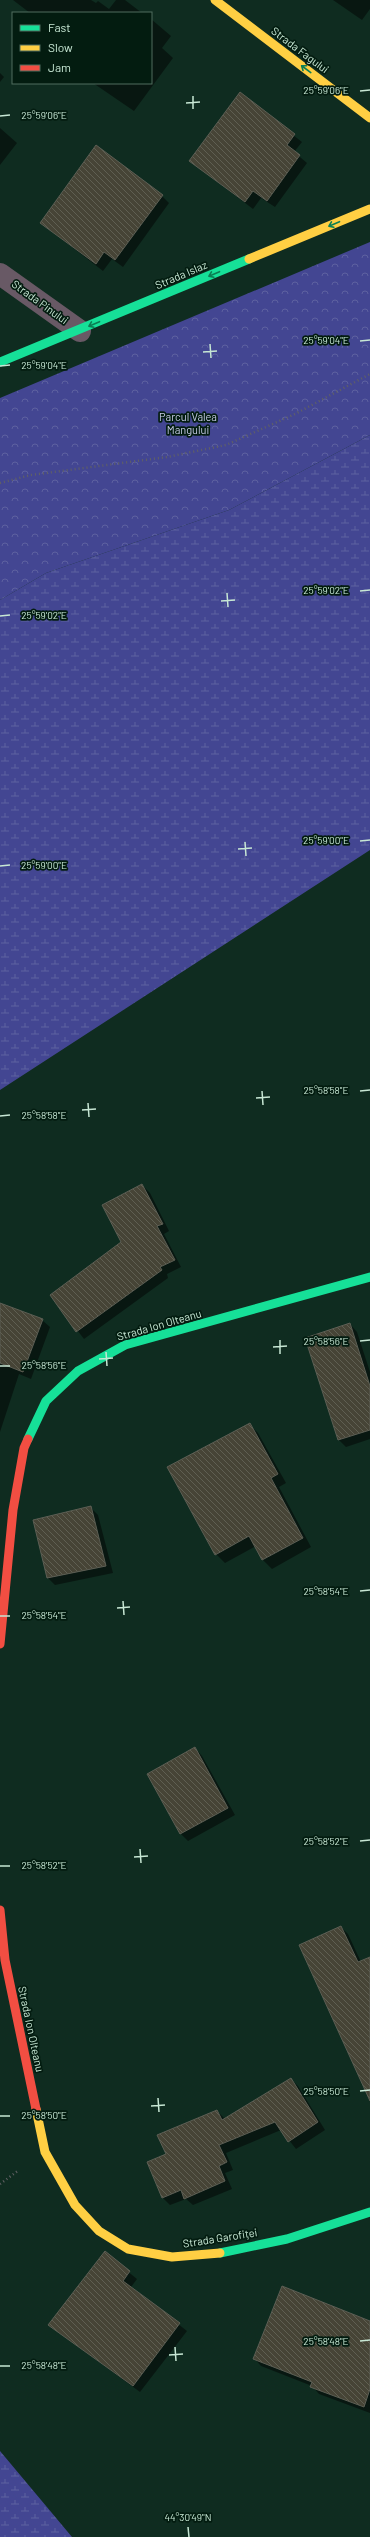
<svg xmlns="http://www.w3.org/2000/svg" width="370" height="2537" font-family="Barlow,sans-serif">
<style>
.wetland{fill:url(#wetland-marsh)}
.park{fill:url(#park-crowns)}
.shadow{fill:#0007}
.building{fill:url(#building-back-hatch);stroke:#5c5e54}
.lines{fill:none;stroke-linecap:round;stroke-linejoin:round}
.path{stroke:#616164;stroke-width:2.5;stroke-dasharray:1 3;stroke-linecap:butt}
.street{stroke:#685965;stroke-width:22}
.fast{stroke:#16e098;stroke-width:9}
.slow{stroke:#ffcf43;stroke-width:9}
.jam{stroke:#f24e42;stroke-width:9}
.oneway{stroke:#0c7e54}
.ticks{fill:none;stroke:#c7e7d4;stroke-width:1.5}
.labels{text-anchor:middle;stroke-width:3.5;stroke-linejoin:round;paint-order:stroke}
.street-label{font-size:11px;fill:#c7e7d4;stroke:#031c10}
.park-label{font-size:11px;fill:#c8cce7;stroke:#031c10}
.ticks-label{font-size:10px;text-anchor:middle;fill:#c7e7d4;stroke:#031c10;stroke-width:3.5;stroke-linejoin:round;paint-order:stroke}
</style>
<defs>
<pattern id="wetland-marsh" width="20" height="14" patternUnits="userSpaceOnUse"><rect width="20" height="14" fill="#434692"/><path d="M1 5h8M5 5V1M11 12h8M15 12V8" fill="none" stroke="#5d61a0"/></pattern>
<pattern id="park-crowns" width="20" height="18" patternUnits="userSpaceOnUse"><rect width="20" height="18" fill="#434692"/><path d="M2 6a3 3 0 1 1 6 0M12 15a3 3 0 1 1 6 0" fill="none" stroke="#5d61a0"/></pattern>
<pattern id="building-back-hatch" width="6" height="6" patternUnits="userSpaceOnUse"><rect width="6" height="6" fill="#464436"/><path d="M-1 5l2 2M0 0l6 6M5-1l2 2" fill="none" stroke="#5f5f52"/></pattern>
</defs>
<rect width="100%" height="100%" fill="#0f2c20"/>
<!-- wetland -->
<path class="wetland" d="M370 435V850L0 1090V600L46 573 229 510Z
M0 2451 72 2537H0Z"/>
<!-- park -->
<path class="park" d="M370 242V435L229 510 46 573 0 600V398Z"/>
<!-- shadow -->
<path class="shadow" d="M13 0H91L96 3 98 1 109 9 116 0H125L142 13H30Z
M333 0H370V9L362 20Z
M151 19 171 36 162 48 173 58 134 111 93 83H151Z
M0 73 4 77 0 82Z
M240 94 302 142 294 152 307 163 275 207 261 198 253 209 190 161Z
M0 128 17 143 0 165Z
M162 196 169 203 123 267 112 259 103 271 41 223Z
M142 1185 150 1193 169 1231 164 1234 181 1267 167 1274 168 1278 84 1339 51 1296 122 1243Z
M0 1309 42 1320 50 1327 31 1379 19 1374 0 1432Z
M350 1324 357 1332 370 1372V1439L346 1447 339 1440 307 1338Z
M249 1424 258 1433 286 1483 279 1487 311 1547 272 1569 263 1560 256 1546 225 1563 216 1554Z
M90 1507 98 1515 113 1573 55 1585 48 1578Z
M195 1748 202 1756 235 1815 188 1841 180 1833Z
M341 1927 348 1934 361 1962 370 1961V2098Z
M291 2079 298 2086 325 2130 296 2149 281 2130 226 2153 233 2170 225 2173 232 2189 193 2205 186 2199 170 2205 163 2198 148 2163 167 2155 217 2111 225 2119Z
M105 2253 137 2279 131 2287 187 2331 140 2392 49 2325Z
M370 2322V2413L319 2394 312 2386 261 2366 254 2358Z"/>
<!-- building -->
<path class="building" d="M240 92 295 134 287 145 300 155 267 201 253 191 245 202 189 161Z
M96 145 163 195 115 260 104 252 96 264 40 223Z
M142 1184 163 1224 157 1226 175 1260 160 1267 162 1270 76 1332 50 1295 121 1242 102 1205Z
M0 1303 43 1319 23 1372 0 1363Z
M350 1323 370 1386V1430L338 1440 305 1338Z
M250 1423 278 1474 271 1478 303 1538 262 1560 249 1536 215 1555 167 1467Z
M91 1506 106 1566 47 1578 33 1520Z
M195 1747 228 1808 180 1834 147 1774Z
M341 1926 358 1962 370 1957V2101L299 1945Z
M291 2078 318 2122 288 2142 275 2122 219 2145 227 2162 219 2166 225 2181 184 2199 181 2190 162 2198 147 2162 166 2154 157 2135 217 2110 222 2120Z
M105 2251 130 2271 123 2281 180 2323 133 2386 48 2325Z
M282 2286 370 2321V2389L364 2407 310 2387 312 2382 253 2359Z"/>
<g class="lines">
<!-- path -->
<path class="path" d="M0 483 31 475 167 457 226 445 295 414 370 374
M0 2184 19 2170"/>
<!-- street -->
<path class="street" d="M0 274 80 331"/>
<!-- fast -->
<path class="fast" d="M0 362 249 259
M28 1439 46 1401 78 1371 125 1345 370 1277
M220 2253 287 2239 370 2212"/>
<!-- slow -->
<path class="slow" d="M215 0 370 118
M249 259 370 209
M36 2109 45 2152 75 2205 99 2231 128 2249 172 2257 220 2253"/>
<!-- jam -->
<path class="jam" d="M0 1644 13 1510 24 1448 28 1439
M0 1910 5 1960 36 2109"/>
</g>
<!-- one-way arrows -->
<defs><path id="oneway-shaft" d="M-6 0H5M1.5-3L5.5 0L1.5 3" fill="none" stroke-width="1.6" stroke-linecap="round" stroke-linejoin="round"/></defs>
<g class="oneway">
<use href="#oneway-shaft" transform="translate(306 69) rotate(-143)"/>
<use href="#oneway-shaft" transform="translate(334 224) rotate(157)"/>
<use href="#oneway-shaft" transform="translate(214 274) rotate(157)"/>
<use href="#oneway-shaft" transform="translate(94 324) rotate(157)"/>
</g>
<!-- ticks -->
<path class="ticks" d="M360 91 370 90M193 96V109M186 103 200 102M0 116 10 115M360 341 370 340M210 344 211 358M203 352 217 351M0 366 10 365M360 591 370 590M227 593 228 607M221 601 235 600M0 616 10 615M360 841 370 840M245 842 246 856M238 849 252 848M0 866 10 865M262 1091 263 1105M360 1091 370 1090M256 1098 270 1097M88 1103 89 1117M82 1110 96 1109M0 1116 10 1115M280 1340V1354M360 1341 370 1340M273 1347 287 1346M106 1352 107 1366M99 1359 113 1358M0 1366H10M360 1591 370 1590M123 1601 124 1615M117 1608 130 1607M0 1616H10M360 1841 370 1840M140 1849 141 1863M134 1857 148 1856M0 1866H10M360 2091 370 2090M158 2098 159 2112M151 2106 165 2105M0 2116H10M360 2341 370 2340M175 2347 176 2361M169 2355 183 2354M0 2366H10M188 2527 189 2537"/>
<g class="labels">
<!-- street labels -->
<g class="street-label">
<text transform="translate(300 50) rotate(37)" y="4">Strada Fagului</text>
<text transform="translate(181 275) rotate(-23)" y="4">Strada Islaz</text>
<text transform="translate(40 302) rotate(36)" y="4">Strada Pinului</text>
<text transform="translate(159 1325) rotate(-16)" y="4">Strada Ion Olteanu</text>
<text transform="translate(31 2029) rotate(78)" y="4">Strada Ion Olteanu</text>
<text transform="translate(220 2238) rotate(-9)" y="4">Strada Garofiței</text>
</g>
<!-- park labels -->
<g class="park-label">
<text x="188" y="421">Parcul Valea<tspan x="188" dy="13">Mangului</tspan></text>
</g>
</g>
<g class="ticks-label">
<text x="326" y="94">25°59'06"E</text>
<text x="44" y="119">25°59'06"E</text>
<text x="326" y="344">25°59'04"E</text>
<text x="44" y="369">25°59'04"E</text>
<text x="326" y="594">25°59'02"E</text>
<text x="44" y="619">25°59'02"E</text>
<text x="326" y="844">25°59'00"E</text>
<text x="44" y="869">25°59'00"E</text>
<text x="326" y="1094">25°58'58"E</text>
<text x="44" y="1119">25°58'58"E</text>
<text x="326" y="1345">25°58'56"E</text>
<text x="44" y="1369">25°58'56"E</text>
<text x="326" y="1595">25°58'54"E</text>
<text x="44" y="1619">25°58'54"E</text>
<text x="326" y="1845">25°58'52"E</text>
<text x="44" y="1869">25°58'52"E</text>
<text x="326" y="2095">25°58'50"E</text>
<text x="44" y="2119">25°58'50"E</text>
<text x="326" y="2345">25°58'48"E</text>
<text x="44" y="2369">25°58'48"E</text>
<text x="188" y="2521">44°30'49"N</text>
</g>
<!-- legend -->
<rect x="12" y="12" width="140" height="72" fill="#031c10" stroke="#516d5e"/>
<rect x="20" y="25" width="20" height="6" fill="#16e098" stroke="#516d5e"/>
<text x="48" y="32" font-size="12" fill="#c7e7d4">Fast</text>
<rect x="20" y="45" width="20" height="6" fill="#ffcf43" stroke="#516d5e"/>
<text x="48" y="52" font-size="12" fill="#c7e7d4">Slow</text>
<rect x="20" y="65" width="20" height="6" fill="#f24e42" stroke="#516d5e"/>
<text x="48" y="72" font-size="12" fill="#c7e7d4">Jam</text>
</svg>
